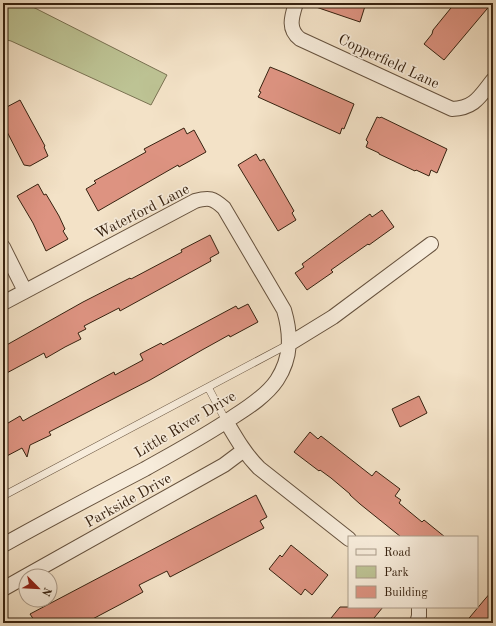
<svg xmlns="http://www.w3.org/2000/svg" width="496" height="626" font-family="'Old Standard TT',serif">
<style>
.green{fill:#bdc394;stroke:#7a7252}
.building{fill:#dd9381;stroke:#372210}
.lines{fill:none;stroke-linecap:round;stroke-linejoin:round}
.service-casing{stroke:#66523e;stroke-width:8}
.minor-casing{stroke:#66523e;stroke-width:16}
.service{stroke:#f7ecdb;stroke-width:7}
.minor{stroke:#f7ecdb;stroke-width:14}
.labels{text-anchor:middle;stroke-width:3.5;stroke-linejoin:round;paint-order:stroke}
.street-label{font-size:15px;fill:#372210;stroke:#f7ecdb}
</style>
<rect width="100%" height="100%" fill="#f3e2c7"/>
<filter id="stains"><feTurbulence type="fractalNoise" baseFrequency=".005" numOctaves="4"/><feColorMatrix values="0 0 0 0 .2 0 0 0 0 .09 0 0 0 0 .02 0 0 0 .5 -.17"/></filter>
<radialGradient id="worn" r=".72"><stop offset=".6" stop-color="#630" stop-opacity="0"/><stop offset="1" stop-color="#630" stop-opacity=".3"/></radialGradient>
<!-- green -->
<path class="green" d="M3 3H25L167 75 151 105 11 41 3 39Z"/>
<!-- building -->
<path class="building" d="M311 3H366L360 22 310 5Z
M455 3H492L444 60 424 44 432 34 433 30Z
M270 67 285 73 354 104 344 129 342 128 340 134 258 97 261 92 259 91Z
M20 100 45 146 44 147 48 156 30 166 24 165 3 124V109Z
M377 117 380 118 381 117 447 149 437 173 431 170 429 176 416 170 415 171 379 154V153L366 147 368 142 366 140Z
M184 128 187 134 194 130 206 152 179 167 178 165 98 211 86 189 96 183 94 181 146 152 144 149Z
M256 154 260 161 264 159 294 211 292 213 296 220 278 231 238 165Z
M38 184 44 195 46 194 59 216 65 229 63 231 68 239 46 251 33 223 17 196Z
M382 210 394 227 369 245 368 244 331 270 333 272 307 290 295 273 304 267 302 264 370 214 372 217Z
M210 235 219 253 210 258 211 261 120 311 119 308 84 326 86 329 78 333 81 339 65 347 46 358 44 353 3 375V347L83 302 130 278 131 279 182 252 181 250Z
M248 304 258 322 230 337 229 335 202 350 150 380 49 432 51 435 30 445 27 457 22 448 3 458V426L20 416 23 421 30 417 114 372 115 375 143 360 140 354 161 343 163 345 236 306 238 309Z
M419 396 427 413 400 427 392 409Z
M310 432 318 439 321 436 372 476 376 471 400 489 395 496 401 500 399 503 422 522 424 520 445 537H401L360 504 350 495V494L331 478 320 470 319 471 294 452Z
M256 495 267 517 260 521 264 528 170 577 167 571 139 585 143 592 121 604 85 623H36L30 614Z
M291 545 328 575 312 595 305 589 301 595 269 569 280 555 282 557Z
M493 590V623H465L485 599Z
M340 607H383L370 623H327Z"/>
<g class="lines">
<defs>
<path id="service" d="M208 387 226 421
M3 496 289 344"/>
<path id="minor" d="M296 3C292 16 287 29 300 39L452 109C475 108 480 96 493 80
M3 247 25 291
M3 303 195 201C209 197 213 198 224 208L284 310C291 334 292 357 277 380 267 395 249 407 233 417 205 436 175 452 145 469 97 494 50 519 3 545
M289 344 333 317 431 244
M226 421C236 438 245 454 259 468L349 539
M26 576 224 465 244 450
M3 589 26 576
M417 623 419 616V607"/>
</defs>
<!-- service casing -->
<use href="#service" class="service-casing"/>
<!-- minor casing -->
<use href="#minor" class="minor-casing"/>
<!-- service -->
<use href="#service" class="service"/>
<!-- minor -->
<use href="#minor" class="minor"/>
</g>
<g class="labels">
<!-- street labels -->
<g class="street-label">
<text transform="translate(389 61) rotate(25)" y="5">Copperfield Lane</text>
<text transform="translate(142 211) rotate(-27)" y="5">Waterford Lane</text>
<text transform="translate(185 424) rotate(-31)" y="5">Little River Drive</text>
<text transform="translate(128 500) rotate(-29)" y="5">Parkside Drive</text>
</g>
</g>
<!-- margin -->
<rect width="496" height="626" fill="none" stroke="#f3e2c7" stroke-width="16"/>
<rect x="4" y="4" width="488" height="618" fill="none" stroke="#372210" stroke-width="2"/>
<rect x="8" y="8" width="480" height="610" fill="none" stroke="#372210"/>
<!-- legend -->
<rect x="348" y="536" width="130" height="72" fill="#f7ecdb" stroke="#aa9b8a"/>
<rect x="356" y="549" width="20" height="6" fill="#f7ecdb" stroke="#aa9b8a"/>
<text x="384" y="556" font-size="12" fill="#372210">Road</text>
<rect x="356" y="566" width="20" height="12" fill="#bdc394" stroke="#aa9b8a"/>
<text x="384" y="576" font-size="12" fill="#372210">Park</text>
<rect x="356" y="586" width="20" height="12" fill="#dd9381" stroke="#aa9b8a"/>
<text x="384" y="596" font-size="12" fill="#372210">Building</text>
<!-- north arrow -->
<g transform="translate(38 588) rotate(114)"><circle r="19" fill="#f7ecdb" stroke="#aa9b8a"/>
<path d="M0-3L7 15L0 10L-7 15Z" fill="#8f2418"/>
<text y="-6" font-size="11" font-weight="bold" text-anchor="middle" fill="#372210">N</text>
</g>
<rect width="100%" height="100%" filter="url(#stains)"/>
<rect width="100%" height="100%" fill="url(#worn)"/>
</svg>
